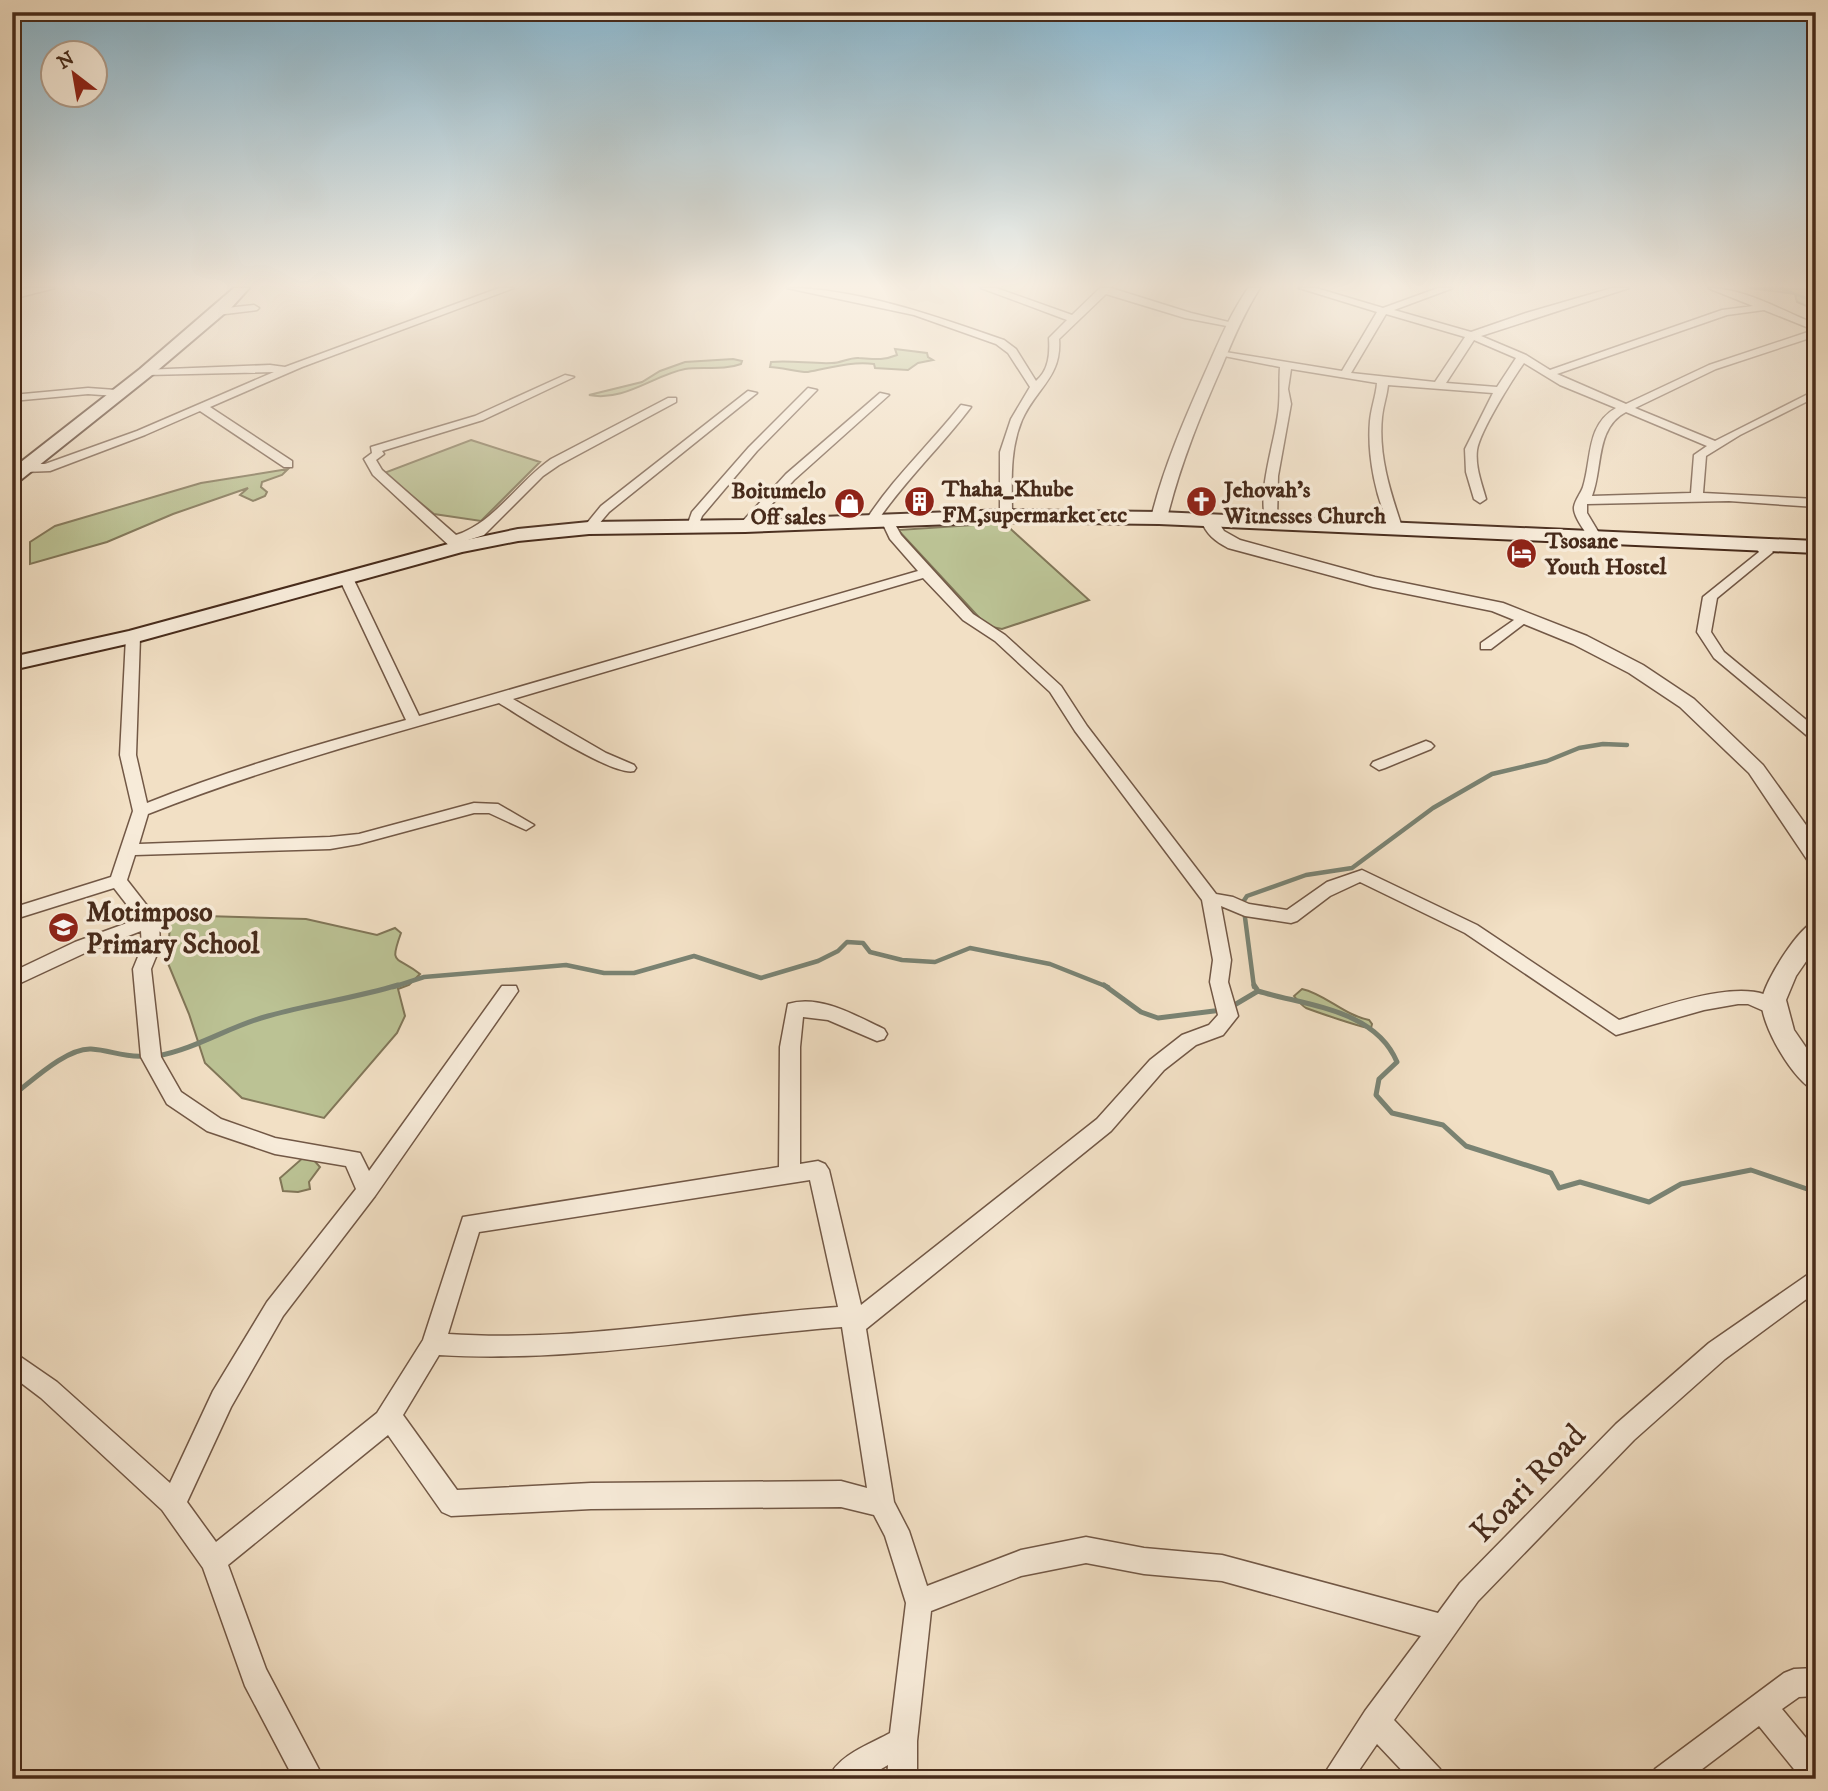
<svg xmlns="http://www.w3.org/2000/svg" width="1828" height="1791" font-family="'IM FELL DW Pica',serif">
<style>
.green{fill:#bbc294;stroke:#817658;stroke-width:2}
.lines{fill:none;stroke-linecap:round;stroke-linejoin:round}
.stream-far2{stroke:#7a8373;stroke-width:2.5}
.stream-far1{stroke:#7a8373;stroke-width:4.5}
.stream{stroke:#7a8373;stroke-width:5}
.minor-casing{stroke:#725846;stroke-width:3}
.tertiary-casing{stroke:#725846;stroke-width:3}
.secondary-casing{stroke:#472b1b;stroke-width:4}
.minor{fill:#f7ebd9;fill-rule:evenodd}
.tertiary{fill:#f7ebd9;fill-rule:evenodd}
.secondary{fill:#f7ebd9;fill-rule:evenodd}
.labels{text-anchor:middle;stroke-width:7;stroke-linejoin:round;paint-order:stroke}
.far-poi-label{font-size:23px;font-weight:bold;fill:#472b1b;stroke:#f7ebd9;text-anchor:start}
.poi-label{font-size:28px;font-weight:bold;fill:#472b1b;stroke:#f7ebd9;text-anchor:start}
.near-street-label{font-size:33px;fill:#472b1b;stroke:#f7ebd9}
</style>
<rect width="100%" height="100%" fill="#f2e0c5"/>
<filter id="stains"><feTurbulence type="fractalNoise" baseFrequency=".00286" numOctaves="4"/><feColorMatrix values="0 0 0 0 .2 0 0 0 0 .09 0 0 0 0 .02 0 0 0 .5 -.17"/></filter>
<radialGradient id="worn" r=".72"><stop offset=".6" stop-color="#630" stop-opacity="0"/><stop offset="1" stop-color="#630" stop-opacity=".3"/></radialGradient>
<!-- green -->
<path class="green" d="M1749 288 1808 289 1816 295V310L1797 302 1795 294Z
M895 349 927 353 928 357 933 360 918 363 908 370 875 368 874 364C851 361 830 368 808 372 802 373 780 367 770 367L771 362C791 360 812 364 832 363 841 363 850 357 859 358 874 359 882 361 897 355Z
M733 359 742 361 741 364C722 371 704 366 685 369 654 375 624 402 589 395L642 382 660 371 685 362Z
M471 440 540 462 481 521 434 514 384 473Z
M288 469 282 475 262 482 261 487 267 492 265 496 253 501 240 495 248 488 173 514 107 542 30 564V542L55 526 201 483Z
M1004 523 1089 600 1002 629 987 626 898 530Z
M171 915 306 919 377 935 395 928 401 933C389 966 396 955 420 974L409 985 398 989 405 1016 397 1033 324 1118 242 1098 205 1063 189 1014 167 961Z
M1302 989C1325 994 1344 1015 1369 1020L1372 1024 1371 1028C1365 1029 1314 1011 1306 1008 1301 1005 1298 1001 1294 996Z
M305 1156 312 1158 320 1167 309 1182 310 1189 298 1192 283 1191 280 1178Z"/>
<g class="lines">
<!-- stream-far2 -->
<path class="stream-far2" d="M1780 288 1816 302"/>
<!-- stream-far1 -->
<path class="stream-far1" d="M393 987 424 977 566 965 604 973H634L694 956 761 978 818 961 838 951 847 942 863 943 870 952 902 960 935 962 970 948 1050 964 1108 987
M1254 987 1243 902 1247 896 1306 875 1352 868 1433 808 1492 774 1547 761 1579 748 1603 744 1627 745"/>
<!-- stream -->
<path class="stream" d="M1104 985 1141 1012 1158 1018 1222 1010
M1254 985 1258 991
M1231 1007 1258 991C1307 1006 1375 1009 1397 1062L1379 1079 1376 1095 1392 1113 1443 1125 1466 1146 1551 1173 1559 1188 1580 1182 1649 1202 1681 1184 1751 1170 1816 1192
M157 1056C196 1049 230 1026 268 1016 311 1004 355 998 398 985
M12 1096C32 1081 66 1048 91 1049 111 1050 123 1058 145 1056"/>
<defs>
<path id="minor" d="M499 288H514L302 367 210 407 292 461V467H284L200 411 145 435 50 471 24 472 18 468 24 464H45L137 431 274 372 146 375 142 374V370L270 365 285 367Z
M787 288C857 288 938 317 1004 340L1016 349 1036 381C1049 370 1050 354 1049 338L1067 320 981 288H996L1072 315 1100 288H1111L1191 313 1237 324 1232 327 1185 318 1106 294 1059 339C1062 377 1036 388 1022 420 1009 451 1012 483 1012 516L1006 520 1000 516V452L1011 419 1030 387 1008 353 996 344 914 315Z
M1299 288H1316L1383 308 1438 288H1453L1394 310 1471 332 1526 313 1612 288H1629L1481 336 1526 355 1550 370 1722 310 1753 306 1708 288C1745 288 1782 311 1816 324V336L1716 369 1635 408 1715 441 1816 390V397L1740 435 1706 456 1703 493 1816 499V507L1729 501 1587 504V513L1602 538 1601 541H1591C1586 532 1573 517 1574 507 1575 500 1581 493 1583 487 1592 458 1586 425 1616 408L1560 385 1524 363C1512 380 1480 431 1477 450 1475 467 1482 484 1486 499L1480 503 1474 499 1466 472 1465 449 1493 393 1388 385C1387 396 1383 406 1382 417 1378 456 1391 494 1403 530L1397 534 1393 533C1376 501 1367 456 1370 421 1371 408 1376 396 1377 383L1291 369 1288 389 1291 404 1278 476 1277 521 1271 525 1267 524C1255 493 1277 438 1279 405 1280 392 1279 380 1280 367L1214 354 1219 351 1342 371 1377 312ZM1764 310 1814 330 1709 365 1626 404 1557 374 1727 315ZM1386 314 1465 337 1435 382 1351 373ZM1474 340 1516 358 1497 387 1446 383ZM1626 412 1707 446 1694 455 1691 493 1592 496C1603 468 1595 428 1626 412Z
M254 305 259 308 257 310 217 315 212 312 217 309Z
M565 375 574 377 483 420 382 451 384 454 376 460 382 470 456 535C494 523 518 482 551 459L668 398H676V402L559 465 543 476 484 535 462 542 465 547 464 550H454L373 475 364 459 372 453 371 447 475 416Z
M88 388 116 390 121 393 116 396 88 394 12 401V395Z
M808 388 817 390 757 451 702 516 697 529H689L687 526 692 512 749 447Z
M748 391 757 393 609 512 593 531H585L583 528 601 506Z
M880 393 889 395 794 480 749 529H741V523L786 474Z
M961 405 971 407C941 447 904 481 876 523H868L866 520C893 478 930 444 961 405Z
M887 516 891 517 901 535 973 614 1005 635 1061 686 1087 726 1216 894 1233 897 1249 904 1287 910 1327 882 1362 870 1477 925 1619 1020C1652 1010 1760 968 1782 1008L1780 1013 1773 1015 1748 1004H1738L1704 1010 1616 1035 1465 933 1360 882 1330 896 1297 921 1291 923 1245 916 1221 906 1231 960 1228 982 1238 1016 1223 1035 1196 1045 1164 1070 1111 1131 866 1329 894 1502 909 1531 927 1586 1021 1550 1086 1537 1144 1548 1222 1555 1438 1613 1460 1583 1616 1424 1709 1343 1816 1269V1292L1725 1359 1634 1440 1478 1601 1394 1720 1440 1769 1444 1779H1410L1377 1744 1353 1779H1321L1365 1711 1421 1636 1222 1581 1144 1574 1086 1563 1021 1576 931 1611 917 1741V1779H887L888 1765 864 1779H828C838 1755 868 1745 890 1733L906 1603 885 1536 874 1515 841 1507 591 1509 451 1516 442 1512 388 1435 228 1565 266 1669 324 1779H294L245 1686 203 1568 162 1510 41 1398 12 1376V1351L57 1382 170 1483 213 1391 267 1302 356 1189 346 1166 275 1154 207 1131 167 1104 141 1057 133 969 142 947 141 931 87 952 12 987V972L75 942 138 919 114 888 12 920V908L111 877 133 811 120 755 126 637 133 633 140 637 136 755 147 803C232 769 318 744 406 720L339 578 341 575H351L353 578 419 716 918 571 890 539 881 520ZM923 578 963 620 995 641 1050 692 1075 731 1202 900 1213 960 1210 982 1218 1015 1209 1025 1182 1035 1150 1060 1097 1119 861 1305 829 1170 825 1164 818 1161 800 1164V1047L803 1017 828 1020 877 1041 884 1039 887 1034 884 1029C856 1016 820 994 788 1004L780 1047 779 1167 463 1217 423 1340 377 1413 216 1542 187 1502 231 1407 283 1316 375 1196 518 991 516 986H502L369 1171 360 1153 275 1138 221 1119 181 1092 161 1057 151 969 160 947 159 921 127 880 135 855 330 849 359 844 474 813H489L526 830 534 825 498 804 474 803 359 834 330 837 139 844 148 814C265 768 379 737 499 703 522 717 613 777 634 771L636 768 634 765 606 753 513 699ZM810 1180 838 1307C709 1316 578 1343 448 1334L479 1232ZM842 1327 867 1488 841 1481 591 1483 457 1490 403 1415 439 1355C574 1363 708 1337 842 1327Z
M1758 539 1763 540 1773 552 1717 598 1711 632 1724 652 1816 728V741L1811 739 1714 658 1697 632 1703 597 1759 552 1752 543Z
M1524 613 1529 614V620L1491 649H1481V643Z
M1426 741 1431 743 1434 746 1431 749 1385 768 1379 770 1371 765 1373 762Z
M1816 1668V1696L1799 1697 1782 1709 1816 1750V1779H1802L1759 1726 1689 1779H1651L1655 1769 1784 1673 1794 1669Z"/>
<path id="tertiary" d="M27 288H55L12 299V291Z
M1248 288H1260C1244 313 1233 339 1222 366 1200 416 1180 465 1167 518L1165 521H1153L1151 518C1164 465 1186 416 1208 366 1220 339 1231 313 1248 288Z
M1209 515 1215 517 1224 531 1240 540 1375 577 1503 603 1587 636 1643 665 1694 699 1763 765 1816 839V863L1808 861 1749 773 1680 707 1629 673 1573 644 1492 611 1373 587 1228 548C1215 541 1206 534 1201 520Z
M1816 921V947L1796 976 1786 1000 1794 1030 1816 1062V1091C1795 1084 1759 1023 1762 1000 1764 982 1799 926 1816 921Z"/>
<path id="secondary" d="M234 288H249L232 307 152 375 18 482 12 483V469L140 369Z
M1006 510 1159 512 1816 541V553L1159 524 1006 522 745 532 589 534 518 541 462 552 140 641 12 670V657L129 631 452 543 518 529 589 522 745 520Z"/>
</defs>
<!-- minor casing -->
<use href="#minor" class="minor-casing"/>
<!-- tertiary casing -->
<use href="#tertiary" class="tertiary-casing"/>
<!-- secondary casing -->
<use href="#secondary" class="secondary-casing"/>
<!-- minor -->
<use href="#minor" class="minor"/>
<!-- tertiary -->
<use href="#tertiary" class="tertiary"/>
<!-- secondary -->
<use href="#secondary" class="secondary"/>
</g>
<!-- sky -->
<linearGradient id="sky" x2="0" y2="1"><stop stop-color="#89b8d1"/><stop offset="0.53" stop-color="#f9f1e5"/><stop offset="1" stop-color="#f9f1e5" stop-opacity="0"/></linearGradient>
<rect width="1828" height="539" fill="url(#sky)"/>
<!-- icons -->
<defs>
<symbol id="building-disc" viewBox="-11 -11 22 22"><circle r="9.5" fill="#8f2418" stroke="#f7ebd9"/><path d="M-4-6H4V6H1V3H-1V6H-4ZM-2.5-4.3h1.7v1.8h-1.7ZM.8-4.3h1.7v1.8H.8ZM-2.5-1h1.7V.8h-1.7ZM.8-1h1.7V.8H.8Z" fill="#fff"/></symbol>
<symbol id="church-disc" viewBox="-11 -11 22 22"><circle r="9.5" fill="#8f2418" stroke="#f7ebd9"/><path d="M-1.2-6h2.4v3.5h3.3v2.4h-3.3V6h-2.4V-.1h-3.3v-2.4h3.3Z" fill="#fff"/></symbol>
<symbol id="shop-disc" viewBox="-11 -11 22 22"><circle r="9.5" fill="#8f2418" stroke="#f7ebd9"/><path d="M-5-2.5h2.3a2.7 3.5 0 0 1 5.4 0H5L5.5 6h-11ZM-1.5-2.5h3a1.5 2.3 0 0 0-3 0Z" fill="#fff"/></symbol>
<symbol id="hotel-disc" viewBox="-11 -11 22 22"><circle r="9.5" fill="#8f2418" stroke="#f7ebd9"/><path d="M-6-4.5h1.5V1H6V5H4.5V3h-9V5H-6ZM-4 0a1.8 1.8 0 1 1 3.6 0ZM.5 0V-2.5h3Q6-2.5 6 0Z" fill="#fff"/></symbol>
<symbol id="school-disc" viewBox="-11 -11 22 22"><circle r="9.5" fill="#8f2418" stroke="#f7ebd9"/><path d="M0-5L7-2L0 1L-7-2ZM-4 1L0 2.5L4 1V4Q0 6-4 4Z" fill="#fff"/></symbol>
</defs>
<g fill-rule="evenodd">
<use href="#building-disc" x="902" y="484" width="35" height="35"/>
<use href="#church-disc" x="1184" y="484" width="35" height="35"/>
<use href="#shop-disc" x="832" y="486" width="35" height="35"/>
<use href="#hotel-disc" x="1504" y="536" width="35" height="35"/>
<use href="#school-disc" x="46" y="910" width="35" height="35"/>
</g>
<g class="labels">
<!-- far-poi labels -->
<g class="far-poi-label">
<text x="942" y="496">Thaha_Khube<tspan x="942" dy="26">FM,supermarket etc</tspan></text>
<text x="1224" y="497">Jehovah's<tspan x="1224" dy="26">Witnesses Church</tspan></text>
<text x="826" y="498" text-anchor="end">Boitumelo<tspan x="826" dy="26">Off sales</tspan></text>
<text x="1545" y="548">Tsosane<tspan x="1545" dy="26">Youth Hostel</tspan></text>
</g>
<!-- poi labels -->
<g class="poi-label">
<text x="86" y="921">Motimposo<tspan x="86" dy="32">Primary School</tspan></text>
</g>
<!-- near-street labels -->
<g class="near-street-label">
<text transform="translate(1527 1482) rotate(-46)" y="12">Koari Road</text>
</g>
</g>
<!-- margin -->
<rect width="1828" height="1791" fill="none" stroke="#f2e0c5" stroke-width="42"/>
<rect x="14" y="14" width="1800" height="1763" fill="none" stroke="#472b1b" stroke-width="3.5"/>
<rect x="21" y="21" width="1786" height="1749" fill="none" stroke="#472b1b" stroke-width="2"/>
<!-- north arrow -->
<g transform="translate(74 74) rotate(329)"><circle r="33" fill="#f7ebd9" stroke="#b19e8d" stroke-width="2"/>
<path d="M0-5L12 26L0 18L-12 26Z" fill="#8f2418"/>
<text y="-10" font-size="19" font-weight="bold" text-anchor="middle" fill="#472b1b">N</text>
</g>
<rect width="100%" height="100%" filter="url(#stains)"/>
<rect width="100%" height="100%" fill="url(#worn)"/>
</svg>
